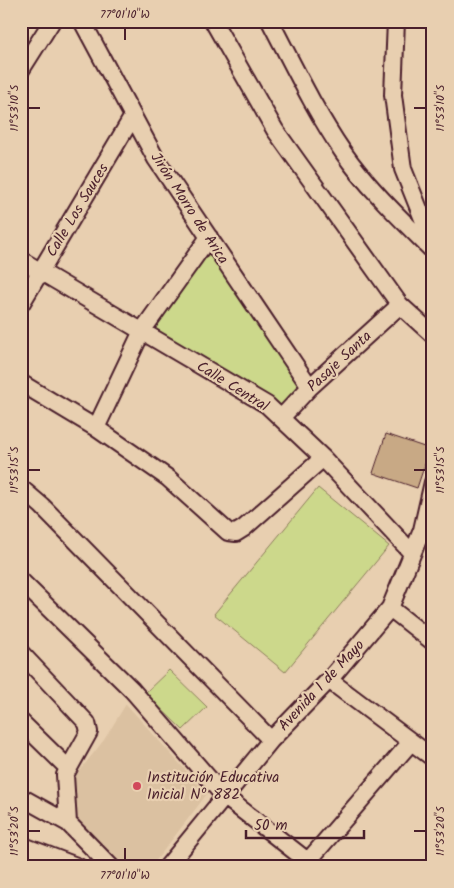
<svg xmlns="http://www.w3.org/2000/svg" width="454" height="888" font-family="Kalam,sans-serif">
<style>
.built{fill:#dbc1a1}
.green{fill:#ccd88b;stroke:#8b7c5b}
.building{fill:#c8a985;stroke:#4a1f2b}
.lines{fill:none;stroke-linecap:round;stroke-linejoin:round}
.minor-casing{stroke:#4a1f2b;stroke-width:20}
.minor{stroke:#e8cfb0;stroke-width:16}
.ticks{fill:none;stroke:#4a1f2b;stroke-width:2}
.poi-dot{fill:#d1495b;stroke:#e8cfb0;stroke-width:2}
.labels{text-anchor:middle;stroke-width:4.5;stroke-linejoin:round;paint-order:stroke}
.street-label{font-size:15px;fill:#4a1f2b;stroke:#e8cfb0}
.poi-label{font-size:15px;fill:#4a1f2b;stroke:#e8cfb0;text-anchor:start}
.neatline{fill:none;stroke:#4a1f2b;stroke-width:2}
.ticks-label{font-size:12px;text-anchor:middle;fill:#4a1f2b}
</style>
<rect width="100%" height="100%" fill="#e8cfb0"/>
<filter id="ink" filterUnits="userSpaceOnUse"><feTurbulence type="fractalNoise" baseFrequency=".02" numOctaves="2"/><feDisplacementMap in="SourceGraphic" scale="10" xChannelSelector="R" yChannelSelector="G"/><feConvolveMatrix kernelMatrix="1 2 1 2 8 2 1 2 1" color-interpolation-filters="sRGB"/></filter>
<g filter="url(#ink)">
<!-- built -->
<path class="built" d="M126 704 207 794 151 867H127L74 825 73 779 104 740Z"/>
<!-- green -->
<path class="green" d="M209 247 303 387 281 408 153 330Z
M318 488 389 546 285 672 214 614Z
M169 670 207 707 183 730 145 693Z"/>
<!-- building -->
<path class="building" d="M386 434 430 449 417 488 373 473Z"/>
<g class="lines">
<defs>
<path id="minor" d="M82 21 156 159 310 387
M213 21 275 130 400 305 433 335
M270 21C293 65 315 111 343 152 368 188 402 220 433 251
M396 21 393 95 403 169 433 244
M21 70 52 21
M21 260 267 405 323 458 412 553
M21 304 133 116
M21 383 96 428 168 478 228 532 236 533 244 528 323 458
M281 418 310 387 400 305
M96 428 142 331 209 237
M21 488 42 506 271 740
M21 581 132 690 224 796 315 867
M390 608 433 642
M21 653 87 723 89 732 65 775 68 823 111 867
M329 680 433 758
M21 722 67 767
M21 797 68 823
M21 845 79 867
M167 867 271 740 329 680 390 608 422 530 433 482
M303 867 411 742"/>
</defs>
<!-- minor casing -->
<use href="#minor" class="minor-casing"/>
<!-- minor -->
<use href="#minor" class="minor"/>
</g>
</g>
<!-- ticks -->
<path class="ticks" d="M125 28V40M28 108H40M414 108H426M28 470H40M414 470H426M28 831H40M414 831H426M125 848V860"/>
<!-- markers -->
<circle class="poi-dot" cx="137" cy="786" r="5"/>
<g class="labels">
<!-- street labels -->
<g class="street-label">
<text transform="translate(190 208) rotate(57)" y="5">Jirón Morro de Arica</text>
<text transform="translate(77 210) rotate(-59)" y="5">Calle Los Sauces</text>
<text transform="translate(339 361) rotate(-43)" y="5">Pasaje Santa</text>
<text transform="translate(233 386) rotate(32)" y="5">Calle Central</text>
<text transform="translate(321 685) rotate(-47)" y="5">Avenida 1 de Mayo</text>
</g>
<!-- poi labels -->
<g class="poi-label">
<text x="147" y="782">Institución Educativa<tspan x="147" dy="17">Inicial Nº 882</tspan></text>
</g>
</g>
<!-- margin -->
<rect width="454" height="888" fill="none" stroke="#e8cfb0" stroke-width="55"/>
<!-- scale -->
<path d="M246 830v8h118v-8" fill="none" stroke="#4a1f2b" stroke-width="2.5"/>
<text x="254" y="830" font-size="15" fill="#4a1f2b" stroke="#e8cfb0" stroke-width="4" paint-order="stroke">50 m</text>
<rect x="28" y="28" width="398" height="832" class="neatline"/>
<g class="ticks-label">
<text x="125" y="18">77°01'10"W</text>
<text transform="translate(14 108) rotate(-90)" y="4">11°53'10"S</text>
<text transform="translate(440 108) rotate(-90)" y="4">11°53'10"S</text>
<text transform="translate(14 470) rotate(-90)" y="4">11°53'15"S</text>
<text transform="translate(440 470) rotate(-90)" y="4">11°53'15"S</text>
<text transform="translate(14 831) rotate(-90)" y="4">11°53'20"S</text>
<text transform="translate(440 831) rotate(-90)" y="4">11°53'20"S</text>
<text x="125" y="879">77°01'10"W</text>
</g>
</svg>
